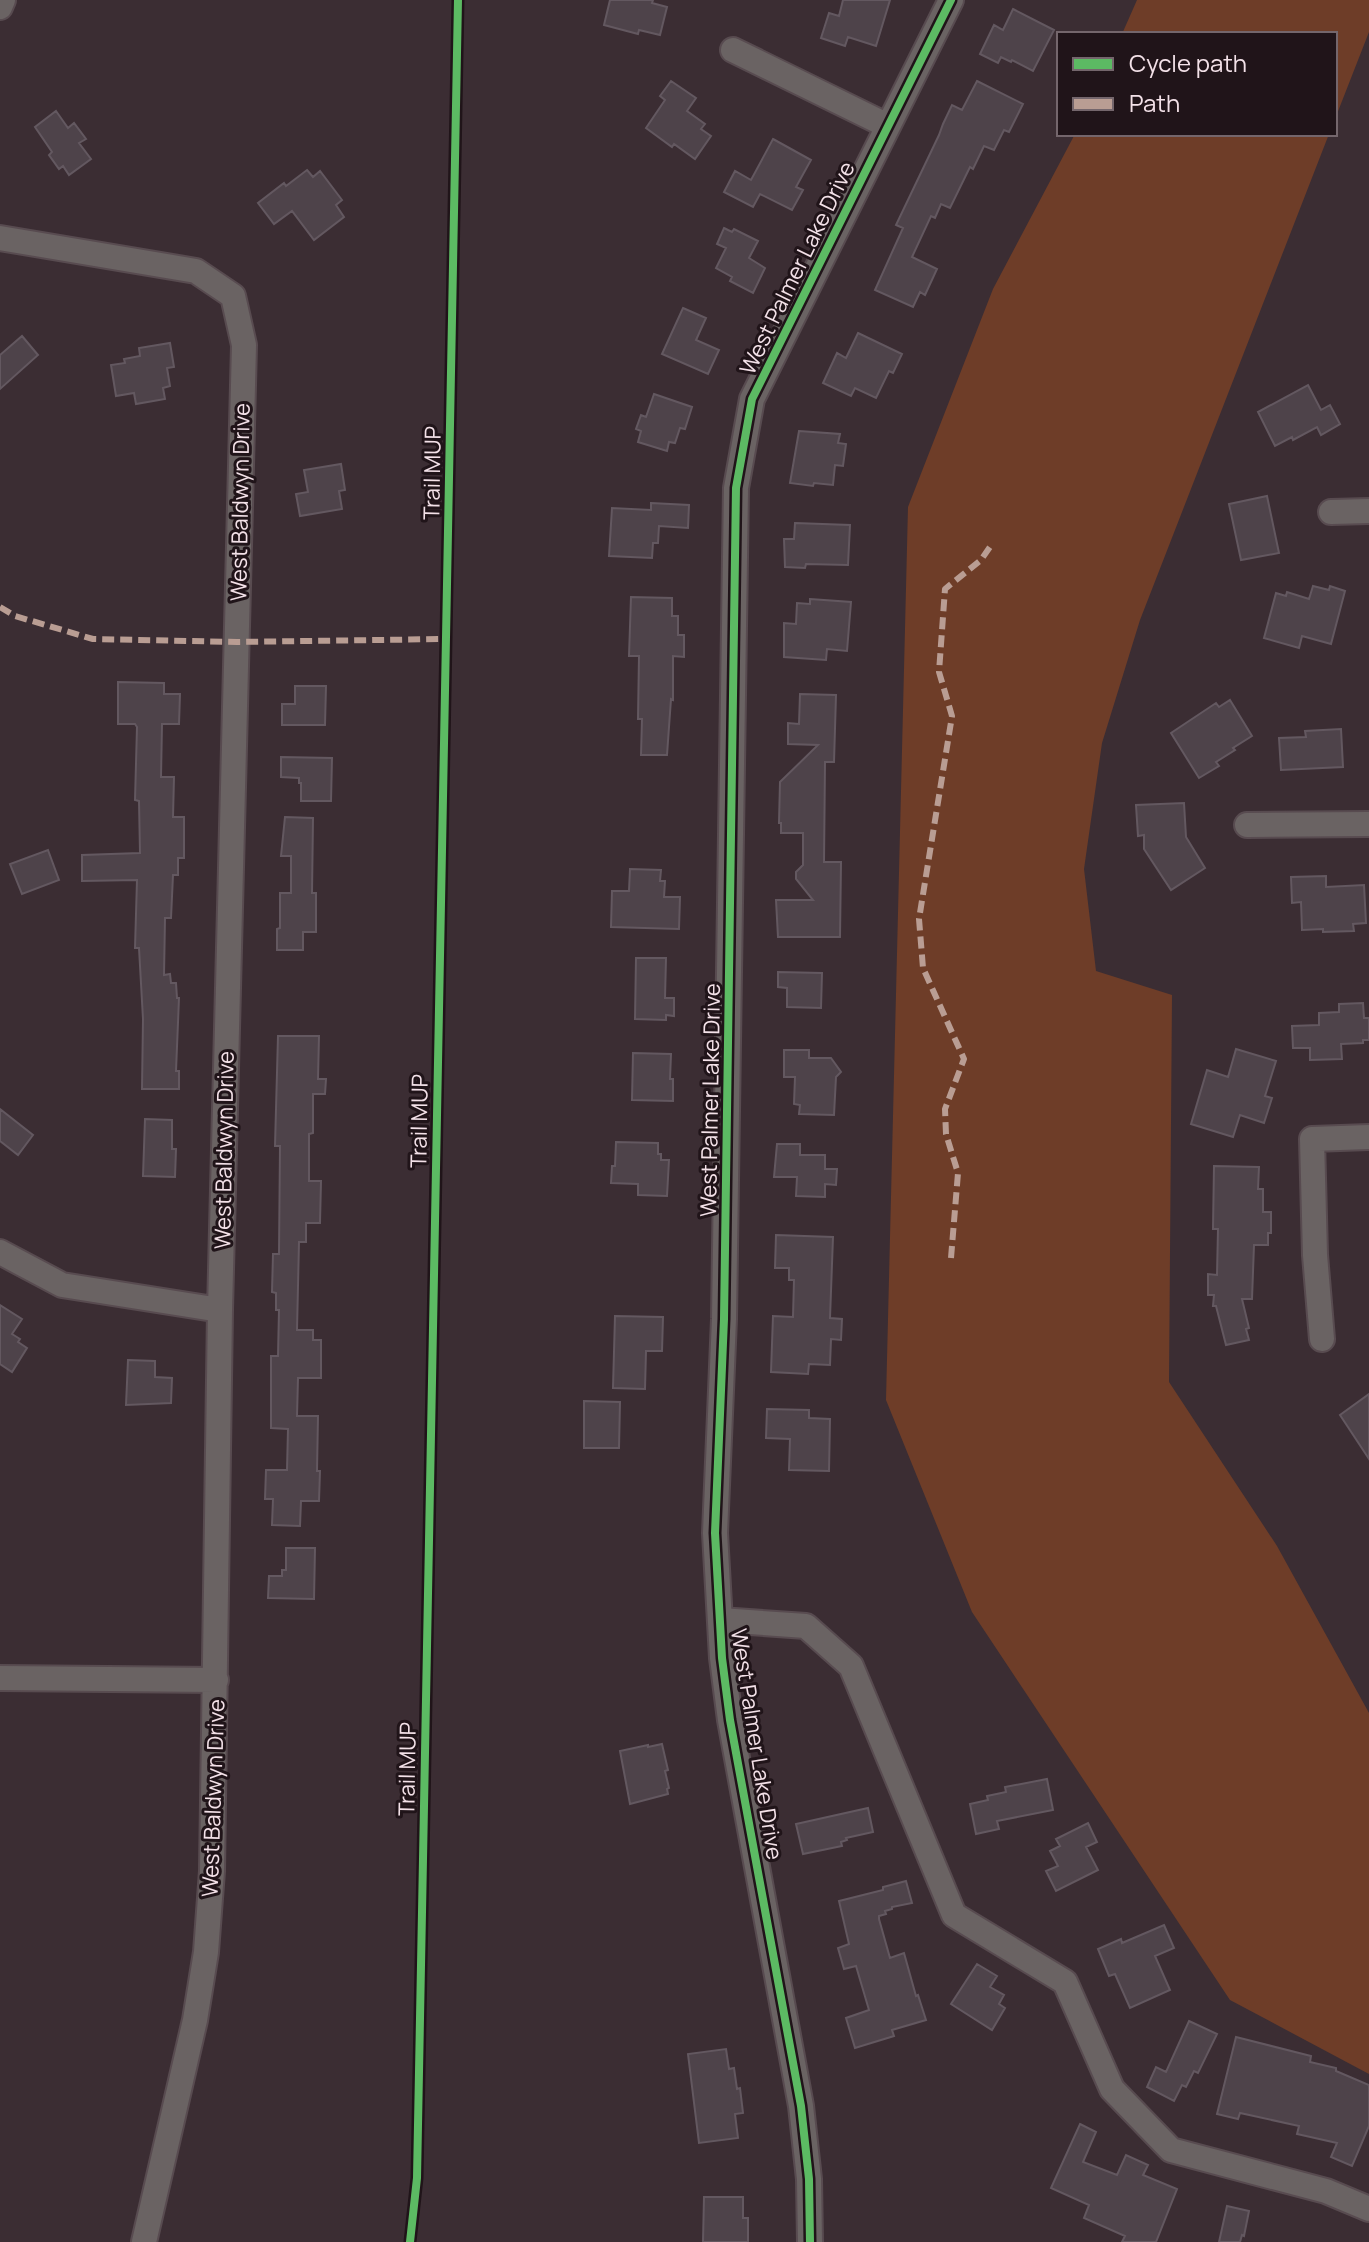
<svg xmlns="http://www.w3.org/2000/svg" width="1369" height="2242" font-family="Manrope,sans-serif">
<style>
.green{fill:#6e3d28}
.building{fill:#4e434a;stroke:#635860;stroke-width:2}
.lines{fill:none;stroke-linecap:round;stroke-linejoin:round}
.minor-casing{stroke:#584b50;stroke-width:28}
.minor{stroke:#6a6363;stroke-width:24}
.quiet{stroke:#b99d93;stroke-width:6;stroke-dasharray:12 6;stroke-linecap:butt}
.cycleway-casing{stroke:#201419;stroke-width:13}
.cycleway{stroke:#5cba63;stroke-width:8}
.labels{text-anchor:middle;stroke-width:6;stroke-linejoin:round;paint-order:stroke}
.street-label{font-size:22px;fill:#f3e1e8;stroke:#201419}
</style>
<rect width="100%" height="100%" fill="#3b2d33"/>
<!-- green -->
<path class="green" d="M1137 0H1369V32L1335 119V34H1122Z
M1075 134H1329L1140 620 1102 743 1084 869 1096 971 1172 995 1169 1382 1277 1546 1369 1713V2074L1230 2000 972 1612 886 1400 908 507 993 289Z"/>
<!-- building -->
<path class="building" d="M610 0H653L652 3 667 7 660 35 639 30 638 34 604 25Z
M843 0H890L876 46 848 37 845 46 821 38 829 13 839 16Z
M1013 9 1054 30 1033 71 1012 60 1011 62 1001 57 998 63 980 54 994 25 1003 30Z
M671 81 696 98 687 111 705 124 701 129 711 136 695 159 674 144 672 147 646 128 665 100 660 96Z
M977 81 1023 104 1009 132 1004 130 994 150 984 146 973 169 970 167 950 208 941 204 935 218 931 216 912 257 937 269 925 295 920 292 913 307 875 290 903 228 896 225 939 135 943 124 952 105 962 110Z
M56 111 68 128 74 123 86 139 79 143 91 159 69 175 63 166 59 169 49 155 52 152 35 127Z
M773 139 811 160 796 187 803 190 792 210 760 194 753 207 724 192 735 171 751 180Z
M307 170 313 177 320 171 342 200 336 205 344 217 314 240 292 211 274 224 258 203 284 183 286 186Z
M724 228 732 232 734 229 758 241 749 258 765 268 753 293 730 281 732 277 716 268 726 248 717 244Z
M683 308 706 318 696 340 719 350 708 374 662 354Z
M858 333 902 354 893 373 889 371 876 398 855 388 851 396 823 383 837 353 846 358Z
M22 336 38 355 0 389V355Z
M170 343 174 367 167 368 170 386 163 388 165 399 136 404 134 393 116 396 111 365 125 363 124 359 140 356 139 348Z
M1308 385 1321 410 1330 405 1340 424 1321 435 1317 427 1293 440 1292 437 1275 446 1258 412Z
M654 394 692 407 685 429 680 428 675 443 669 442 667 451 638 442 641 431 636 429 641 415 646 417Z
M799 431 840 434 838 443 846 444 843 466 835 465 833 485 814 483 813 486 790 483Z
M341 464 345 490 339 491 342 509 300 516 296 494 308 492 304 470Z
M1267 496 1279 553 1241 560 1229 504Z
M651 503 689 505 688 528 659 526 658 543H653L652 558 609 556 612 508 651 510Z
M795 523 850 525 848 565 806 564 805 568 785 567 784 539H794Z
M1313 586 1329 590 1330 586 1345 591 1331 644 1302 636 1299 648 1264 638 1276 593 1286 596 1287 592 1309 599Z
M631 597 672 598V616H678V635H684V657L673 656V700L671 699 667 755H641L642 719H638L639 656H629Z
M810 599 851 602 847 651 827 649 826 660 784 657V623L796 624 797 603 810 604Z
M118 682 164 683V694H180L179 724H162L161 777H174L173 817H184V858H178V875H173L171 918H165L164 975 170 974 171 983H176L177 998H179L176 1071H179V1089H142L143 1019 139 948H135L137 880 82 881V855L140 853 139 801 135 800 137 727 135 724H118Z
M295 686H326L325 725H282V704H295Z
M800 694 836 695 834 762H825L824 862H841L840 937H778L776 900H813L796 879V872L803 865V833H781V823H779L780 782 818 745 788 744V723L799 724Z
M1230 700 1252 736 1233 748 1235 750 1216 762 1219 766 1199 778 1171 733 1216 703 1219 707Z
M1341 729 1343 767 1281 770 1279 738 1306 737 1305 731Z
M281 757 332 758 331 801H301V783H299V778L281 777Z
M1184 803 1186 837 1205 868 1171 890 1144 849V835L1138 836 1136 805Z
M285 817 313 818 312 893H316V932H303V950H277V929L280 928V893H291V856H281Z
M48 850 59 880 22 894 10 864Z
M630 869 661 870 660 881H665L664 897H680L679 929 611 927 612 891H629Z
M1326 876V887L1364 885 1366 923 1353 924 1354 931 1323 932V929L1302 930 1301 902 1292 903 1291 877Z
M636 958H666L665 998H674V1016L666 1015V1020L635 1019Z
M778 972 822 973 821 1008 787 1007V988L778 987Z
M1363 1003 1364 1018H1369V1040H1363V1043L1341 1044 1342 1059 1310 1060V1048H1293L1292 1026 1319 1025V1013L1339 1012V1004Z
M278 1036H319L318 1079H326L325 1094H313V1133L309 1134V1181H321L320 1223H306V1242H299L297 1330H313V1340H321V1378H298L297 1416H318L317 1471H320L319 1501H301L300 1526 272 1525 273 1499H265L266 1470H287L288 1429 271 1428V1356H278L279 1310H276V1293L272 1292 273 1254H279L280 1146H275Z
M1236 1049 1276 1061 1265 1096 1272 1098 1264 1123 1240 1115 1233 1137 1191 1124 1207 1070 1228 1077Z
M784 1050H809V1058H831L841 1072 836 1077 834 1115 799 1114 800 1105 794 1104 795 1077H784Z
M633 1053 671 1054 670 1079H673V1101L632 1100Z
M0 1109 33 1135 18 1155 0 1141Z
M145 1119 172 1120V1149H176L175 1177 143 1176Z
M616 1142 658 1143V1154H661V1160H669L667 1196 638 1195V1184L611 1183 612 1166H615Z
M777 1144H800V1155H825V1169H837L836 1185 825 1184V1197L796 1196 797 1177H774Z
M1214 1166 1259 1167 1258 1189H1263V1212H1271V1233H1268V1245H1254L1252 1299H1242L1249 1328 1246 1329 1249 1340 1226 1345 1216 1306H1213L1214 1295H1208V1274L1217 1275 1218 1229H1213Z
M776 1235 833 1237 830 1318 842 1319 841 1340 831 1339 830 1365 809 1364 808 1374 771 1372 773 1316 793 1317 794 1280H789V1268H775Z
M0 1305 22 1319 12 1334 20 1339 18 1342 27 1348 12 1372 0 1364Z
M615 1316 663 1317 662 1351H646L645 1389 613 1388Z
M128 1360 155 1361V1377L172 1378 171 1403 126 1405Z
M1369 1394V1459L1340 1415Z
M584 1401 620 1402 619 1448H584Z
M767 1409 809 1410V1418L830 1419 829 1471 789 1470 790 1439 766 1438Z
M286 1548H315L314 1599 268 1598 269 1576H282V1570H286Z
M662 1744 668 1770 665 1771 669 1788 667 1789 668 1794 630 1804 620 1751 648 1745V1747Z
M1047 1779 1053 1810 997 1821 999 1829 976 1834 970 1804 988 1800 987 1796 1006 1792 1005 1787Z
M868 1808 873 1832 846 1838 847 1840 841 1842 842 1846 803 1854 796 1824Z
M1088 1823 1097 1842 1086 1847 1098 1870 1056 1891 1046 1871 1058 1866 1050 1851 1060 1846 1056 1839Z
M906 1881 912 1903 892 1907V1909L885 1911 886 1914 879 1916V1919L890 1958 904 1953 916 1996 918 1995 926 2020 892 2030 894 2036 855 2048 846 2018 869 2010 856 1966 844 1969 838 1948 849 1944 839 1901 883 1890V1887Z
M1164 1925 1174 1948 1155 1956 1170 1990 1130 2008 1115 1974 1109 1976 1098 1949 1121 1939 1122 1943Z
M977 1964 997 1976 990 1987 1004 1995 999 2004 1005 2008 992 2030 951 2004Z
M1189 2021 1217 2034 1198 2073 1194 2071 1186 2087 1182 2085 1174 2101 1147 2087 1156 2067 1166 2072Z
M1236 2037 1311 2056 1310 2062 1336 2068V2071L1369 2085V2126L1352 2166 1331 2157 1337 2143 1297 2134 1299 2126 1240 2113 1238 2119 1217 2114Z
M726 2049 729 2069 734 2068 737 2089 740 2088 743 2113 735 2114 738 2138 699 2143 688 2054Z
M1080 2124 1096 2132 1083 2162 1117 2175 1126 2155 1148 2165 1143 2175 1177 2189 1156 2242H1122L1125 2236 1084 2218 1089 2205 1051 2188Z
M704 2197H743V2218H748V2242H703Z
M1227 2206 1249 2211 1244 2236 1242 2235 1240 2242H1219Z"/>
<g class="lines">
<defs>
<path id="minor" d="M0 7 3 0
M733 50 888 126
M0 238 196 271 233 296 244 345 220 1310 212 1871 206 1952 195 2020 144 2242
M1331 512 1369 511
M1247 825 1369 824
M0 1252 62 1285 220 1310
M1322 1339 1315 1255 1312 1139 1369 1137
M720 1620 806 1626 851 1666 954 1915 1065 1982 1112 2089 1171 2150 1326 2191 1369 2209
M0 1678 216 1680
M810 2242 809 2179 801 2106 730 1720 722 1658 715 1533 724 1319 736 488 752 399 951 0"/>
</defs>
<!-- minor casing -->
<use href="#minor" class="minor-casing"/>
<!-- minor -->
<use href="#minor" class="minor"/>
<!-- quiet -->
<path class="quiet" d="M0 607 15 616 93 639 237 642 446 639
M951 1258 958 1173 946 1134 945 1109 964 1059 923 968 919 919 952 716 939 672 945 589 981 560 992 544"/>
<defs>
<path id="cycleway" d="M410 2242 417 2178 458 0
M810 2242 809 2179 801 2106 730 1720 722 1658 715 1533 724 1319 736 488 752 399 951 0"/>
</defs>
<!-- cycleway casing -->
<use href="#cycleway" class="cycleway-casing"/>
<!-- cycleway -->
<use href="#cycleway" class="cycleway"/>
</g>
<g class="labels">
<!-- street labels -->
<g class="street-label">
<text transform="translate(797 268) rotate(-64)" y="8">West Palmer Lake Drive</text>
<text transform="translate(432 473) rotate(-89)" y="8">Trail MUP</text>
<text transform="translate(240 502) rotate(-89)" y="8">West Baldwyn Drive</text>
<text transform="translate(710 1100) rotate(-89)" y="8">West Palmer Lake Drive</text>
<text transform="translate(419 1121) rotate(-89)" y="8">Trail MUP</text>
<text transform="translate(224 1150) rotate(-89)" y="8">West Baldwyn Drive</text>
<text transform="translate(757 1744) rotate(81)" y="8">West Palmer Lake Drive</text>
<text transform="translate(407 1769) rotate(-89)" y="8">Trail MUP</text>
<text transform="translate(213 1798) rotate(-88)" y="8">West Baldwyn Drive</text>
</g>
</g>
<!-- legend -->
<rect x="1057" y="32" width="280" height="104" fill="#201419" stroke="#74666c" stroke-width="2"/>
<rect x="1073" y="58" width="40" height="12" fill="#5cba63" stroke="#74666c" stroke-width="2"/>
<text x="1129" y="72" font-size="24" fill="#f3e1e8">Cycle path</text>
<rect x="1073" y="98" width="40" height="12" fill="#b99d93" stroke="#74666c" stroke-width="2"/>
<text x="1129" y="112" font-size="24" fill="#f3e1e8">Path</text>
</svg>
